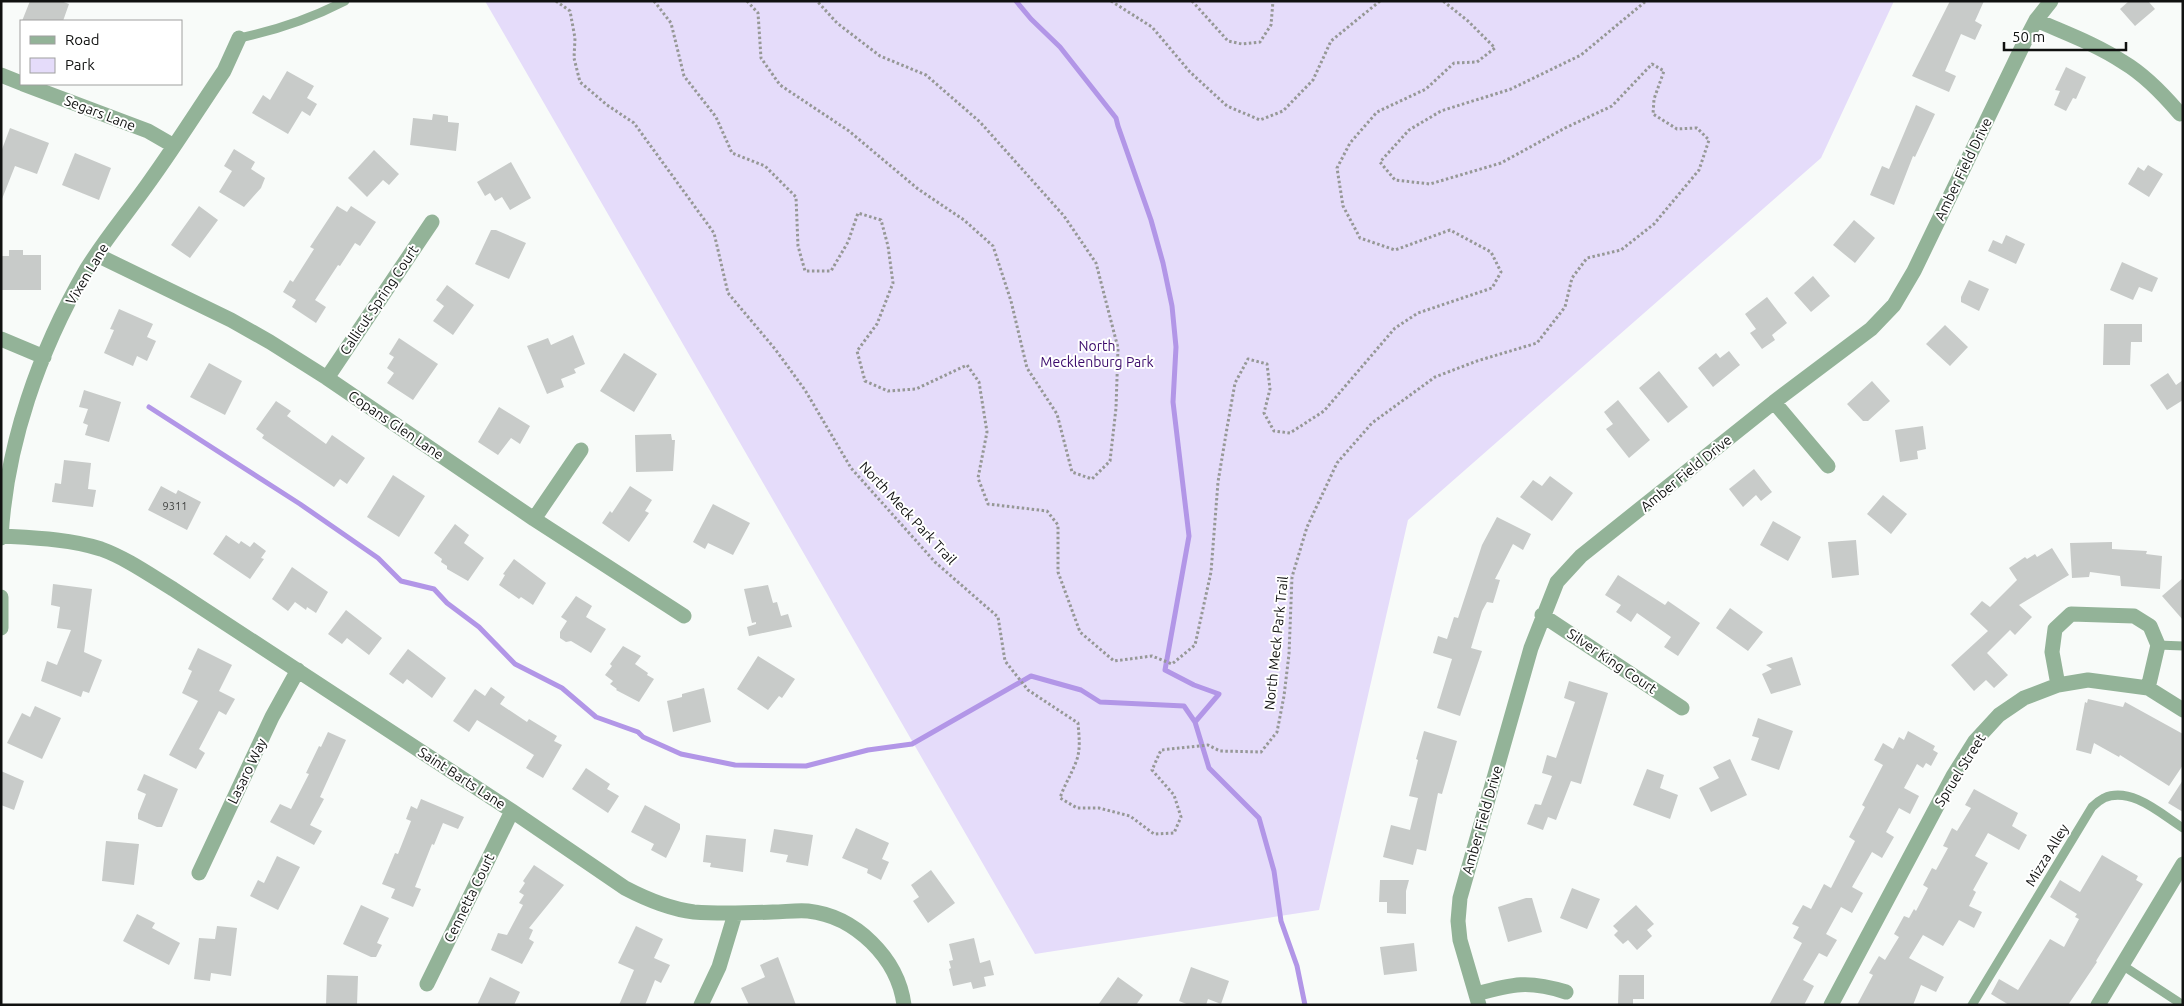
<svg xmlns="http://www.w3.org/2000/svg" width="2184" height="1006" font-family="Ubuntu,sans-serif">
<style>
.green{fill:#e5dcfa}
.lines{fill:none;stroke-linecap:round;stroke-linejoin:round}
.stream{stroke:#b296e7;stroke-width:5}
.building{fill:#c8cbc9}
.path{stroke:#969896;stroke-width:3;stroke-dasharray:2.5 2.5;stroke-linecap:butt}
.lane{stroke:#93b398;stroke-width:9}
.street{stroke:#93b398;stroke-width:15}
.labels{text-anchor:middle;stroke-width:4;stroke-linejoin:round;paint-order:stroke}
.number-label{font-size:11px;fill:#3e403e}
.street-label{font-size:14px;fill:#101110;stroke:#fff}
.park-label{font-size:14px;fill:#3b0a6b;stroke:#fff}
</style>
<rect width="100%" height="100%" fill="#f8fbf9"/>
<!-- green -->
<path class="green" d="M485 1H1894L1821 158 1408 520 1319 910 1035 954Z"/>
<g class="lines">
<!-- stream -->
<path class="stream" d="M1016 1 1031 19 1060 47 1116 118 1118 126 1151 220 1163 263 1172 306 1176 347 1173 402 1189 536 1165 670 1194 685 1219 694 1195 722
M149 407 300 504 378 558 401 581 434 589 447 603 479 627 515 664 562 688 596 717 638 732 643 737 681 754 735 765 806 766 868 750 912 744 1031 676 1081 690 1100 702 1184 706 1195 722 1209 768 1259 818 1274 871 1281 921 1297 966 1305 1005"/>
</g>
<!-- building -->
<path class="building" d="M30 1H61L69 4 63 21H22Z
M1950 1H1984L1975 21 1982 25 1975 40 1961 34 1945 71 1956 76 1949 92 1912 76Z
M2129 1H2148L2155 9 2135 26 2120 9Z
M2066 67 2086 77 2076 99 2073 98 2066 111 2054 105 2060 91 2055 90Z
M287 71 314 86 307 98 317 104 310 116 302 111 288 134 252 113 263 95 270 100Z
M1916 105 1935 114 1915 157 1913 156 1894 205 1870 195 1882 166 1889 169Z
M433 114 448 116V122L459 123 456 151 410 145 413 118 432 120Z
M10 128 49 143 37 174 15 166 2 199 1 152Z
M234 149 255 162 251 169 265 178 261 188 244 207 219 192 232 171 224 166Z
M374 150 399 174 389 185 383 180 367 197 348 178Z
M75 153 111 168 99 200 62 185Z
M511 162 531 198 510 210 502 197 495 201 490 193 485 196 477 182Z
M2148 165 2163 174 2149 197 2128 184 2138 167 2144 171Z
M199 206 218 220 190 258 171 245Z
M337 206 347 212 351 206 376 222 360 246 355 243 340 266 338 265 315 300 326 307 316 323 292 307 296 300 283 292 290 280 293 282 314 249 310 247Z
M1854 220 1875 238 1855 263 1833 245Z
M491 230H496L526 243 509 279 475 264Z
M2006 235 2025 244 2016 264 1988 251 1993 240 2002 244Z
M9 250H23V255H41V290H2V256H9Z
M2122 262 2158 278 2152 292 2139 287 2133 300 2110 290Z
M1813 276 1830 296 1811 312 1794 293Z
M1969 280 1989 289 1979 311 1961 302V297Z
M447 285 474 305 453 335 433 321 444 306 436 300Z
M1767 297 1787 323 1772 335 1775 340 1762 349 1750 333 1756 329 1745 314Z
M119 309 153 324 147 337 156 341 147 361 137 356 133 366 104 353 114 330 110 329Z
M2104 324H2142V342H2131L2130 365H2103Z
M1945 325 1968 347 1950 366 1926 344Z
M573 335 585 364 574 369 576 373 561 379 564 387 547 394 527 346 548 338 551 345Z
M399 338 438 364 413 400 387 383 394 373 387 368 394 357 389 354Z
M1729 351 1740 365 1713 387 1698 368 1716 353 1720 358Z
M624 353 657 374 634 412 600 391Z
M209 363 242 381 225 415 190 397Z
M1659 371 1688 407 1668 423 1639 388Z
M2168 373 2176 385 2183 380V400L2167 410 2150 385Z
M1872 381 1890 401 1868 421H1863L1847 404Z
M84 390 121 402 109 442 85 435 88 425 83 423 88 409 79 407Z
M1618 400 1650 440 1629 458 1606 429 1613 424 1604 412Z
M276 401 291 411 287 416 326 444 332 435 365 458 347 484 340 479 334 487 262 438 264 435 256 429Z
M499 407 530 426 520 444 511 438 498 455 478 442Z
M1923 426 1926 449 1917 451 1918 459 1900 462 1895 430Z
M671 434 672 440H675L673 471 636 472 635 435Z
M64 460 91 463 88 489 96 490 93 507 52 502 55 483 61 484Z
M1754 469 1772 492 1761 501 1756 495 1743 507 1729 489Z
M393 475 425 496 399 537 367 517Z
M1550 476 1573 493 1552 521 1520 497 1533 480 1542 486Z
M161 486 176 494 178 490 201 502 187 530 148 510Z
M630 486 652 500 645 511 649 513 629 542 602 523 610 511 612 513Z
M1883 495 1907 514 1891 534 1867 514Z
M713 504 750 523 733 555 708 543 705 549 693 542Z
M1497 517 1531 534 1523 550 1513 544 1495 579 1500 580 1493 603 1487 602 1482 611 1471 648 1482 651 1460 716 1437 708 1452 659 1433 653 1438 636 1447 639 1454 617 1458 618 1482 545Z
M1773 521 1801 537 1788 561 1760 545Z
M455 524 469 535 464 543 484 558 468 581 447 569V566L441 562 442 559 434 553Z
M226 535 239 544 241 541 250 547 254 542 266 551 261 558 264 559 250 579 213 554Z
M1856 540 1859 575 1832 578 1828 542Z
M2112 542V549L2147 551 2146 554 2162 556 2160 589 2121 586 2120 576 2090 572 2089 577 2072 578 2070 543Z
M2052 548 2069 575 2019 605 2032 617 2015 635 2010 630 1987 653 2008 675 1994 688 1986 680 1974 691 1951 665 1988 631 1970 614 1982 601 1990 607 2017 580 2009 568 2025 557 2027 559 2035 554 2037 557Z
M514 559 546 583 533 605 521 597 519 599 499 585 505 575 503 574Z
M292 567 328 592 316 613 307 607 306 610 295 602 288 611 272 599Z
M1618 575 1665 605 1668 601 1700 623 1678 656 1664 647 1671 637 1637 613 1631 622 1616 612 1621 605 1605 595Z
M2183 578V620L2162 596Z
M53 584 92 589 84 652 102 660 89 693 83 691 81 697 41 681 47 661 57 665 71 630 57 628 60 607 51 605Z
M768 585 773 603 777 602 781 616 788 614 792 627 749 636 747 627 756 624V622L752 623 744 589Z
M576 596 592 606 586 617 606 629 591 653 571 641 566 642 560 638V632L567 621 561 617Z
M1730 608 1763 632 1748 651 1716 628Z
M346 610 382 638 369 655 347 638 342 644 328 634Z
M623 646 641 656 635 664 648 673 647 675 654 679 639 702 616 690 617 689 610 684 613 681 605 675 612 666 610 664Z
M198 648 232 665 219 691 235 699 226 715 219 711 199 749 205 753 196 769 169 755 198 701 182 693 192 671 188 669Z
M408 649 446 678 432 698 407 679 403 684 389 674Z
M758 656 795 679 782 698 779 696 768 710 737 689Z
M1792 657 1801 685 1771 694 1762 674 1772 669 1766 665Z
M1569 681 1608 693 1581 784 1571 781 1556 820 1548 817 1543 830 1527 824 1535 804 1541 805 1552 776 1542 773 1547 755 1556 758 1575 702 1564 698Z
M491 687 505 697 500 704 527 722 529 719 557 736 554 741 562 745 543 778 526 768 534 755 477 720 469 732 453 721 475 689 485 696Z
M704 688 711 722 673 732 667 701 682 697V694Z
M2088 699 2123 707 2125 702 2183 734V765L2169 786 2120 755 2119 757 2094 743 2091 754 2076 750 2085 702 2087 703Z
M35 706 61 718 42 759 7 743 22 713 30 717Z
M1758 718 1793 731 1779 770 1751 760 1759 738 1752 736Z
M1424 731 1457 741 1442 794 1438 793 1426 851 1417 849 1413 865 1383 857 1391 825 1410 830 1418 798 1409 796 1418 760 1416 759Z
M1908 731 1935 746 1933 750 1938 753 1931 766 1926 763 1923 768 1917 764 1904 788 1919 796 1910 814 1899 808 1886 832 1894 837 1882 858 1872 852 1852 887 1863 893 1852 913 1841 907 1826 934 1837 940 1827 957 1819 953 1803 980 1814 986 1804 1005H1769L1802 943 1793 938 1799 927 1792 924 1803 905 1811 909 1824 884 1831 888 1855 841 1849 837 1865 807 1862 805 1883 765 1874 760 1883 743 1893 749 1899 737 1904 740Z
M328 732 346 740 320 797 324 799 310 825 322 831 314 845 270 822 280 804 291 809 309 774 306 773 319 746 321 747Z
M1730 759 1747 795 1711 812 1699 788 1719 778 1713 767Z
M586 768 610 784 607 789 619 796 608 813 572 789Z
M1647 769 1664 775 1660 788 1678 795 1670 819 1633 805Z
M1 771 24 781 14 810 1 805Z
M144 774 178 789 162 827H157L138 819V814L146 794 137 790Z
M2183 780V812L2168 803Z
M1974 789 2018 813 2012 826 2027 835 2019 850 1988 833 1975 856 1988 863 1973 890 1976 892 1969 906 1982 912 1974 928 1959 920 1943 946 1923 935 1909 958 1944 977 1936 992 1921 985 1913 1005H1857L1873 975 1869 973 1879 956 1885 960 1899 937 1894 934 1904 916 1909 918 1914 909 1916 911 1928 888 1923 885 1932 868 1936 870 1948 848 1943 846 1952 828 1957 831 1971 808 1965 805Z
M421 799 464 817 458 829 443 823 434 845 432 844 415 887 421 889 413 907 391 898 395 889 382 884 395 853 398 854 411 821 406 819 411 806 417 809Z
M645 805 680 824V829L666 858 651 850 654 844 631 832Z
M856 828 889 843 882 859 889 862 881 880 867 873 868 869 842 858Z
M774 829 813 835 808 866 786 862 788 855 770 852Z
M706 835 746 839 743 872 710 867 711 863 703 862Z
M106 841 139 844 134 885 102 881Z
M2102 855 2138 876 2136 880 2143 884 2096 961 2097 962 2068 1005H2009L1991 994 1999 979 2018 990 2050 939 2064 947 2079 919 2075 917 2077 914 2050 897 2060 880 2080 892Z
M277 856 300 867 278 910 250 896 258 880 264 883Z
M534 865 564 885 529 928 533 930 529 939 534 942 522 964 491 950 498 933 507 935 523 905 519 903 524 895 519 892 525 883 523 881Z
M931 870 955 903 928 923 913 901 919 897 911 885Z
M1380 880H1409L1406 891V914L1387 913V902H1379Z
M1572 888 1600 899 1587 929 1560 918Z
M1526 898H1532L1542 932 1508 942 1498 907Z
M361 905 389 918 377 943 382 945 376 957H371L343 944Z
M1636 905 1654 924 1647 930 1652 936 1637 950 1628 940 1623 944 1614 935 1618 931 1613 926Z
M137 914 155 923 152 928 180 943 169 965 123 941Z
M217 926 237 928 231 976 211 973 210 981 194 979 199 938 215 939Z
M636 926 663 939 654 958 670 965 661 983 655 980 645 1005H619L634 970 618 963Z
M974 938 980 963 990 960 994 975 984 977 986 986 973 989 971 982 953 986 949 969 951 968 949 961 953 960 949 944Z
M1414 943 1417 971 1384 975 1380 947Z
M778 957 796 1005H749L741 988 765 977 760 965Z
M1191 967 1229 981 1221 1004 1208 999 1206 1005H1189L1179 1001Z
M327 975 358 976 357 1005H326Z
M1619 975H1644V999H1633V1005H1618Z
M490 977 520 992 514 1005H477Z
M1118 977 1143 995 1136 1005H1098Z"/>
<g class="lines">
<!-- path -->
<path class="path" d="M556 1 570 11 575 38 574 58 580 82 607 105 634 123 714 233 728 293 775 349 805 390 851 468 935 562 998 617 1005 661 1028 690 1078 723C1079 736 1081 750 1076 762 1071 775 1064 786 1060 798L1077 808H1099L1130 816 1154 834 1174 833 1181 817 1174 795 1152 770 1161 750 1208 745 1220 751 1261 752 1277 732 1284 696 1289 654 1292 577 1307 527 1337 463 1372 423 1435 377 1477 361 1537 343 1565 307 1572 278 1587 258 1621 250 1654 224 1699 170 1709 140 1697 128 1677 129 1653 114 1654 99 1664 71 1652 64 1612 106 1565 128 1501 163 1430 184 1395 180 1380 162 1409 130 1441 111 1511 89 1581 55 1646 1
M654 1 671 23 684 76 716 117 732 153 765 166 796 197 798 246 805 271H831L848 242 858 213 881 220 888 246 893 283 877 324 857 351 865 381 888 391 916 389 967 365 979 382 987 432 978 478 988 504 1047 511 1058 525V572L1080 632 1114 661 1152 656 1172 664 1195 645 1211 572 1218 482 1227 428 1235 383 1248 359 1267 364 1270 389 1264 413 1274 431 1290 433 1324 411 1395 328 1418 313 1492 288 1501 272 1491 252 1450 230 1395 250 1360 238 1343 206 1337 168 1350 143 1377 112 1426 89 1454 63 1477 62 1495 48 1468 21 1443 1
M747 1 758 13 761 58 780 85 849 131 918 189 964 220 993 246 1011 301 1027 368 1057 414 1072 472 1092 479 1110 461 1116 408 1118 348 1096 263 1064 216 980 122 926 75 880 56 837 23 817 1
M1111 1 1152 27 1190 72 1227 106 1260 120 1283 111 1313 80 1331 41 1380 1
M1192 1 1228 41 1242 44 1260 42 1271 25 1273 1"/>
<!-- lane -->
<path class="lane" d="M239 38C278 30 310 19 345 1
M2158 645 2183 646
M2122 965 2183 1005
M1972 1005 2092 807C2095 804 2100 800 2104 798 2131 786 2161 814 2183 828"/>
<!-- street -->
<path class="street" d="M2036 20C2065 33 2096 44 2123 62 2145 75 2164 95 2180 114
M1 75 21 83
M23 84 148 131 174 146
M97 255 231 320 270 342 327 378 534 519 684 616
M1 339 44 357
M327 378 432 222
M1774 402 1828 466
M534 519 581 450
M1 536C35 538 69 539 101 549 126 558 150 575 173 589L512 811 625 888C646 899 670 909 694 912 720 914 747 913 773 912 784 912 796 910 808 911 855 916 898 958 904 1005
M1 538C6 445 39 351 86 270 105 239 129 211 150 181 176 145 199 108 224 71L239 38
M1 597V628
M1542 615 1682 708
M2058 685 2052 652 2055 629 2071 614 2134 616 2150 626 2158 645 2148 688
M199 873 272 717 298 670
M427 984 512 811
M1476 994C1513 984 1528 980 1566 992
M701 1005 719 967 735 914
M1479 1005 1460 940 1458 921 1460 898 1531 648 1557 582 1581 556 1774 402 1871 329 1894 305 1914 271 2025 41 2036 20 2051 1
M1831 1005 1953 776 1975 741 1999 715 2024 698 2058 685 2088 680 2148 688 2183 710
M2098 1005 2183 864"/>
</g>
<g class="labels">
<!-- number labels -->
<g class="number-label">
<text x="175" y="510">9311</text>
</g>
<!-- street labels -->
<g class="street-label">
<text transform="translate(100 113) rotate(21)" y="5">Segars Lane</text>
<text transform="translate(1963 169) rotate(-64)" y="5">Amber Field Drive</text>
<text transform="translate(87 274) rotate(-59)" y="5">Vixen Lane</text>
<text transform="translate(379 300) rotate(-56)" y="5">Callicut Spring Court</text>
<text transform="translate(396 425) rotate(34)" y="5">Copans Glen Lane</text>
<text transform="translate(1686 473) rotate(-39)" y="5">Amber Field Drive</text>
<text transform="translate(908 513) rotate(47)" y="5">North Meck Park Trail</text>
<text transform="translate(1276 643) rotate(-84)" y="5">North Meck Park Trail</text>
<text transform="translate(1612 661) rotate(34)" y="5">Silver King Court</text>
<text transform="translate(1960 770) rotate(-58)" y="5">Spruel Street</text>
<text transform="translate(247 771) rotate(-64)" y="5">Lasaro Way</text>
<text transform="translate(462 778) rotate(33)" y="5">Saint Barts Lane</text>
<text transform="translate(1482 820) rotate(-74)" y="5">Amber Field Drive</text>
<text transform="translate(2047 855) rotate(-59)" y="5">Mizza Alley</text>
<text transform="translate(469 898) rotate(-64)" y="5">Cennetta Court</text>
</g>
<!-- park labels -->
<g class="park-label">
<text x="1097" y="351">North<tspan x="1097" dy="16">Mecklenburg Park</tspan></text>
</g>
</g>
<!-- border -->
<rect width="2184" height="1006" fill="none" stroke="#101110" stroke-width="5"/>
<!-- legend -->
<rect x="20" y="20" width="162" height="65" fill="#ffffff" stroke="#9fa09f"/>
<rect x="30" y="36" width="25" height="8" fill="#93b398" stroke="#9fa09f"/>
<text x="65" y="45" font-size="15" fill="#101110">Road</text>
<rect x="30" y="58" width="25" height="15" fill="#e5dcfa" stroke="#9fa09f"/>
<text x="65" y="70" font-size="15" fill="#101110">Park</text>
<!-- scale -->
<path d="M2004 42v8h122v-8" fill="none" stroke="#101110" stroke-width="2.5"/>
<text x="2012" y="42" font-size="15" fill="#101110" stroke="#ffffff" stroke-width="4" paint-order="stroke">50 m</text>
</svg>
